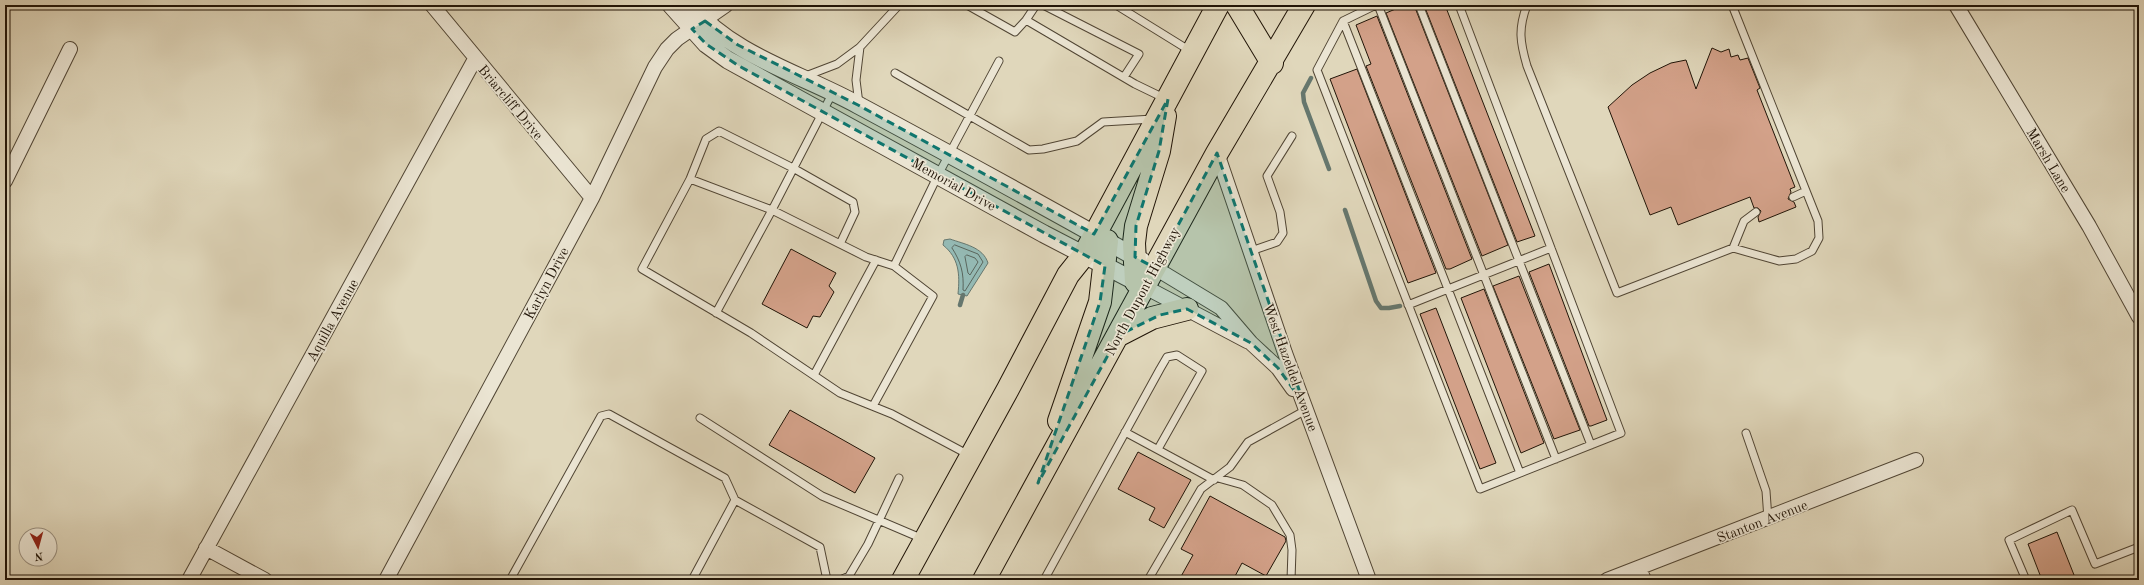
<svg xmlns="http://www.w3.org/2000/svg" width="2144" height="585" font-family="'Old Standard TT',serif">
<style>
.water{fill:#94b9b3;stroke:#66776e}
.lines{fill:none;stroke-linecap:round;stroke-linejoin:round}
.shore{stroke:#5a665d;stroke-width:1}
.stream{stroke:#66776e;stroke-width:4.5}
.building{fill:#d3a189;stroke:#201407}
.service-casing{stroke:#504534;stroke-width:9}
.minor-casing{stroke:#504534;stroke-width:16}
.tertiary-casing{stroke:#504534;stroke-width:19}
.trunk-casing{stroke:#201407;stroke-width:24}
.service{stroke:#ebe5d3;stroke-width:7}
.minor{stroke:#ebe5d3;stroke-width:14}
.tertiary{stroke:#ebe5d3;stroke-width:17}
.trunk{stroke:#e0d7bb;stroke-width:22}
.marked{fill:#0f766e;fill-opacity:0.2;stroke:#0f766e;stroke-width:3;stroke-dasharray:8 5;stroke-linejoin:round}
.labels{text-anchor:middle;stroke-width:3.5;stroke-linejoin:round;paint-order:stroke}
.street-label{font-size:14px;fill:#201407;stroke:#ebe5d3}
</style>
<rect width="100%" height="100%" fill="#e0d7bb"/>
<filter id="stains"><feTurbulence type="fractalNoise" baseFrequency=".005" numOctaves="4"/><feColorMatrix values="0 0 0 0 .2 0 0 0 0 .09 0 0 0 0 .02 0 0 0 .5 -.17"/></filter>
<radialGradient id="worn" r=".72"><stop offset=".6" stop-color="#630" stop-opacity="0"/><stop offset="1" stop-color="#630" stop-opacity=".3"/></radialGradient>
<!-- water -->
<path class="water" d="M950 239C964 244 983 247 988 263L967 296 958 294C960 274 959 258 943 245L944 240Z"/>
<g class="lines">
<!-- shore -->
<path class="shore" d="M955 245 978 254 983 262 965 291 963 290C964 273 961 262 952 248Z
M967 255 975 258 978 262 970 275 968 273 965 257Z"/>
<!-- stream -->
<path class="stream" d="M1311 78 1303 93 1304 102 1329 169
M1345 210 1376 301 1381 308H1389L1400 306
M960 305 963 295"/>
</g>
<!-- building -->
<path class="building" d="M1405 5H1414L1508 245 1482 256 1386 13Z
M1424 5H1445L1535 236 1517 242Z
M1377 16 1472 259 1450 269H1446L1366 66 1371 64 1356 25Z
M1712 48 1721 52 1729 49 1731 57 1738 55 1740 60 1748 58 1760 88 1757 90 1795 187 1790 189 1791 192 1788 199 1794 202 1796 207 1759 222 1758 217 1761 211 1758 208H1754L1750 197 1678 225 1671 207 1650 215 1608 107 1632 85 1650 73 1671 63 1686 60 1696 89Z
M1357 69 1436 273 1408 283 1330 79Z
M791 249 836 273 829 286 834 292 820 317 813 316 807 328 762 304Z
M1549 264 1607 420 1591 426H1589L1529 272Z
M1519 276 1580 430 1554 439 1493 286Z
M1484 289 1544 443 1521 453 1461 298Z
M1436 308 1496 463 1480 469 1420 314Z
M790 410 875 458 855 493 769 445Z
M1138 452 1191 480 1164 528 1149 520 1155 508 1118 489Z
M1210 496 1285 537 1286 541 1266 576 1242 563 1233 580H1179L1193 555 1181 549Z
M2057 532 2076 580H2042L2028 544Z"/>
<g class="lines">
<defs>
<path id="service" d="M967 5 1015 32 1026 20 1036 5
M1043 5 1139 54 1124 77
M1116 5 1192 52
M1376 5 1343 21 1317 70 1480 489 1621 433 1459 5
M1378 5 1556 459
M1419 5 1591 445
M1527 5C1518 29 1520 42 1527 66L1617 293 1733 248 1779 261 1796 259 1812 251 1819 238 1818 221 1732 5
M1026 20 1135 84 1166 99
M1343 21 1520 473
M895 73 1029 150 1043 149 1077 141 1103 122 1153 119
M803 77 837 64 860 47 899 5
M833 92 772 210 690 179 642 269 751 333 840 393 892 414 969 455
M859 104 856 80 860 47
M690 179 706 139 719 131 793 168 853 202 855 212 840 244
M1793 197 1806 191
M1733 248 1744 221 1756 212
M1251 251 1277 242 1283 233 1280 212 1267 176 1292 136
M1408 305 1551 248
M716 313 772 210 866 257 894 266
M814 375 876 260
M873 406 933 296 894 266 938 175 999 61
M700 418 822 496 923 539
M1125 432 1214 480
M1746 433 1766 491 1768 519
M1218 478 1243 485 1272 505 1290 535 1292 550 1291 580
M510 580 601 416 609 414 725 478 735 500 820 547 827 580
M692 580 735 500
M840 580 849 576 868 544 899 478
M1044 580 1160 369 1167 357 1177 355 1202 371 1158 449
M1148 580 1201 489 1230 467 1248 442 1306 410
M2026 580 2009 540 2072 510 2095 564 2139 547"/>
<path id="minor" d="M432 5 592 198
M1956 5 2089 226 2139 317
M1217 153 1285 353 1369 580
M5 181 70 49
M1155 268 1221 308 1251 343 1278 368 1293 389
M1145 287 1247 341
M206 548 265 580
M1639 568 1644 580
M189 580 475 59
M386 580 592 198 655 67 667 49 677 39 726 5
M1607 580 1916 460"/>
<path id="tertiary" d="M671 5 706 44 728 60 1044 234 1144 286
M690 5C732 56 802 74 858 105 953 156 1048 208 1142 261"/>
<path id="trunk" d="M1237 5 1272 63
M1136 282 1134 243 1136 226 1159 151 1165 116
M1119 335 1152 318 1187 309
M1059 421 1100 302 1107 241
M903 580 1008 389 1068 275 1084 255 1218 5
M984 580 1217 153 1304 5"/>
</defs>
<!-- service casing -->
<use href="#service" class="service-casing"/>
<!-- minor casing -->
<use href="#minor" class="minor-casing"/>
<!-- tertiary casing -->
<use href="#tertiary" class="tertiary-casing"/>
<!-- trunk casing -->
<use href="#trunk" class="trunk-casing"/>
<!-- service -->
<use href="#service" class="service"/>
<!-- minor -->
<use href="#minor" class="minor"/>
<!-- tertiary -->
<use href="#tertiary" class="tertiary"/>
<!-- trunk -->
<use href="#trunk" class="trunk"/>
</g>
<!-- marked area -->
<path class="marked" d="M705 21 738 45 858 105 1094 234 1168 99 1159 151 1136 226 1135 257 1155 268 1217 153 1304 404 1278 368 1251 343 1187 309 1160 315 1119 335 1038 483 1100 302 1105 266 739 66 706 44 692 29Z"/>
<g class="labels">
<!-- street labels -->
<g class="street-label">
<text transform="translate(511 102) rotate(50)" y="5">Briarcliff Drive</text>
<text transform="translate(2049 160) rotate(59)" y="5">Marsh Lane</text>
<text transform="translate(954 184) rotate(29)" y="5">Memorial Drive</text>
<text transform="translate(546 283) rotate(-62)" y="5">Karlyn Drive</text>
<text transform="translate(1142 291) rotate(-62)" y="5">North Dupont Highway</text>
<text transform="translate(332 320) rotate(-61)" y="5">Aquilla Avenue</text>
<text transform="translate(1291 367) rotate(70)" y="5">West Hazeldel Avenue</text>
<text transform="translate(1762 521) rotate(-21)" y="5">Stanton Avenue</text>
</g>
</g>
<!-- margin -->
<rect width="2144" height="585" fill="none" stroke="#e0d7bb" stroke-width="20"/>
<rect x="6" y="6" width="2132" height="573" fill="none" stroke="#201407" stroke-width="2"/>
<rect x="10" y="10" width="2124" height="565" fill="none" stroke="#201407"/>
<!-- north arrow -->
<g transform="translate(38 547) rotate(174)"><circle r="19" fill="#ebe5d3" stroke="#9a9181"/>
<path d="M0-3L7 15L0 10L-7 15Z" fill="#8f2418"/>
<text y="-6" font-size="11" font-weight="bold" text-anchor="middle" fill="#201407">N</text>
</g>
<rect width="100%" height="100%" filter="url(#stains)"/>
<rect width="100%" height="100%" fill="url(#worn)"/>
</svg>
